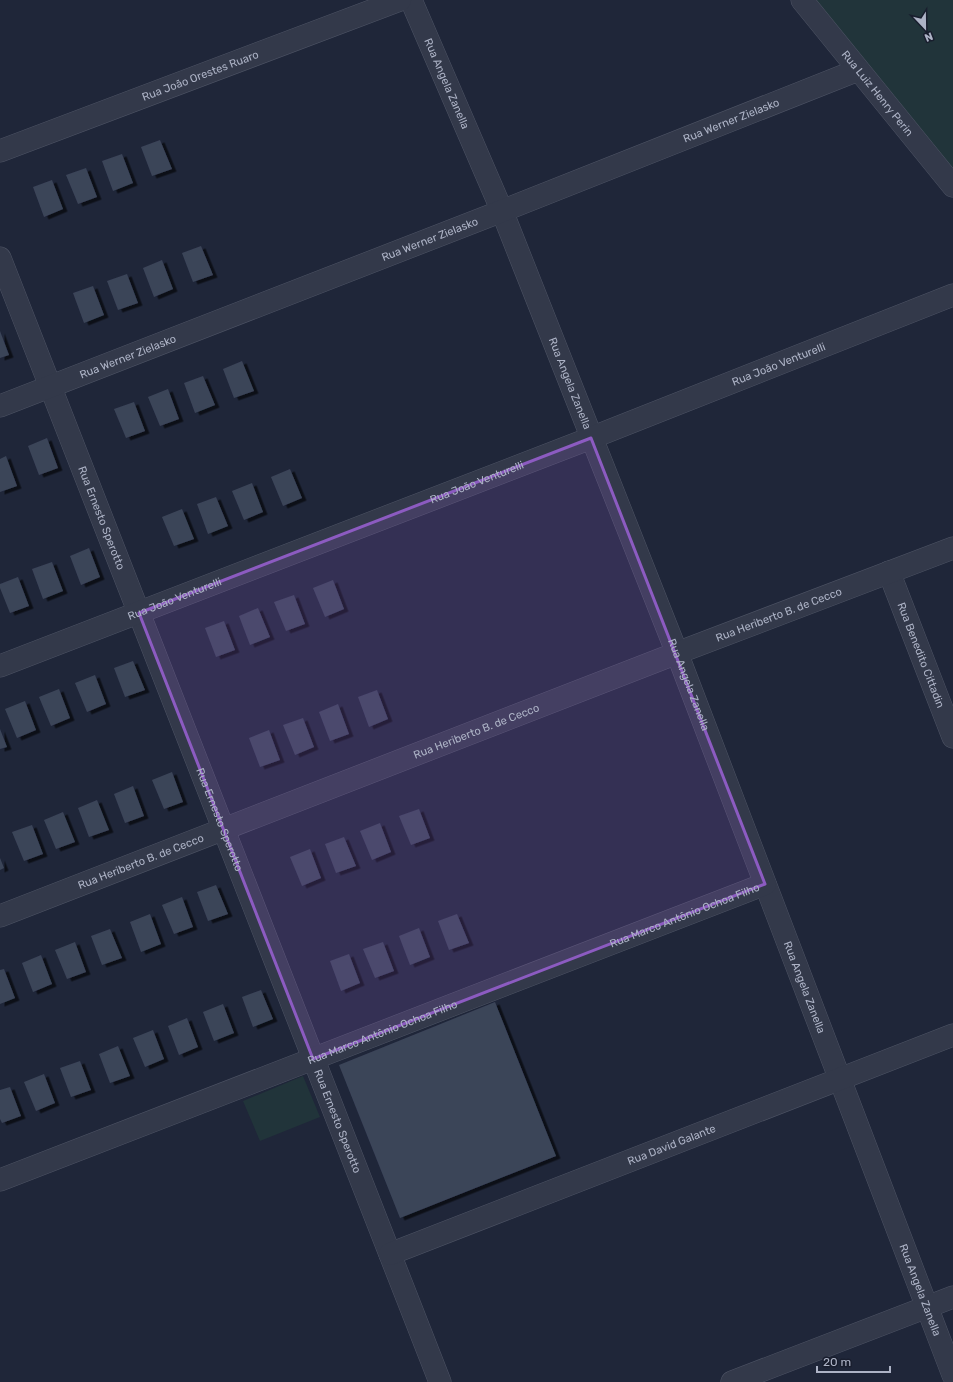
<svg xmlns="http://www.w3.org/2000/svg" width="953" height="1382" font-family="Rubik,sans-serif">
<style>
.green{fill:#21343a}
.building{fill:#3b4459;filter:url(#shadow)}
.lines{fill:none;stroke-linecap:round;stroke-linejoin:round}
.minor-casing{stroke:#4d5364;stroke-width:23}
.minor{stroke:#33394a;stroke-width:22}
.marked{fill:#8c5bc1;fill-opacity:0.2;stroke:#8c5bc1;stroke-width:3;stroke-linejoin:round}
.labels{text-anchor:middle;stroke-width:3;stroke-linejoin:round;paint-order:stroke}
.street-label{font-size:11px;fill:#adb3c6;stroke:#191e2e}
</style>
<defs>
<filter id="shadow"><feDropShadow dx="4.5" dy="2.5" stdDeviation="0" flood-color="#0009"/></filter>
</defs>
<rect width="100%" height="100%" fill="#1f2639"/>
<!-- green -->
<path class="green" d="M810 0H953V176Z
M303 1076 320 1117 260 1141 243 1101Z"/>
<!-- building -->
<path class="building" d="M160 140 172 169 152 176 141 147Z
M122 154 133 183 113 191 102 161Z
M86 168 97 197 78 204 66 175Z
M52 180 63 209 44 217 33 187Z
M201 246 213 275 193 282 182 253Z
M162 260 173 289 154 297 143 268Z
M127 274 138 303 118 310 107 281Z
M93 286 104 315 84 323 73 293Z
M0 331 9 355 0 358Z
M242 361 254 391 234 398 223 369Z
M203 376 215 405 195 413 184 383Z
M168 389 179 419 160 426 148 397Z
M134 402 145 431 126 438 114 409Z
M47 438 58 468 39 475 28 446Z
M6 456 17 486 0 492V459Z
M290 469 302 498 283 506 271 477Z
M252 483 263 512 244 520 232 491Z
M216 497 228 526 208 534 197 504Z
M182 509 194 539 174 546 162 517Z
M89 548 100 577 81 585 70 556Z
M52 562 63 591 43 599 32 569Z
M18 577 29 606 10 613 0 588V584Z
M333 580 344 609 325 617 313 588Z
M294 595 305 624 286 631 274 602Z
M258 608 270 637 250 645 239 616Z
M224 621 235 650 216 657 205 628Z
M133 661 145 690 125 697 114 668Z
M95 675 106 704 87 712 75 683Z
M59 689 70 718 51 726 39 697Z
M377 690 388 719 369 727 358 697Z
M25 701 36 730 17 738 5 709Z
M338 704 349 734 330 741 319 712Z
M303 718 314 747 295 755 283 725Z
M0 729 7 747 0 749Z
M269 730 280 760 260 767 249 738Z
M172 772 183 802 164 809 152 780Z
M133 786 144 816 125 823 114 794Z
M97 800 109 830 89 837 78 808Z
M419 809 430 838 411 845 399 816Z
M63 812 75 842 56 849 44 820Z
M380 823 391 852 372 860 360 831Z
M32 825 43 854 24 861 12 832Z
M344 837 356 866 336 873 325 844Z
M310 849 321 878 302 886 290 857Z
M0 858 4 868 0 870Z
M216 885 228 914 208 921 197 892Z
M182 897 193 927 174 934 162 905Z
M150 914 161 944 141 952 130 922Z
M457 914 469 943 449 950 438 921Z
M419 928 430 957 410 965 399 936Z
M110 929 122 958 102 965 91 936Z
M75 942 86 972 67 979 55 950Z
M383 942 394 971 375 978 363 949Z
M349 954 360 983 341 991 330 961Z
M41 955 52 984 33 992 22 963Z
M4 969 15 998 0 1004V970Z
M261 990 273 1019 253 1027 242 997Z
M495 1002 556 1156 400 1218 339 1065Z
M223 1004 234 1033 214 1041 203 1012Z
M187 1018 198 1047 179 1055 168 1026Z
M153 1030 164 1059 145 1067 133 1038Z
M118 1046 130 1076 110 1083 99 1054Z
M80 1061 91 1090 71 1097 60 1068Z
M44 1074 55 1103 36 1111 24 1082Z
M10 1087 21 1116 2 1123 0 1119V1090Z"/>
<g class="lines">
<defs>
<g id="minor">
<path id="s1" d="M411 0 502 211 677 653 953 1375"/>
<path id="s2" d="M802 0 953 186"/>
<path id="s3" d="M0 151 400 0"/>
<path id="s4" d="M0 258 440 1382"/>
<path id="s5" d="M0 406 502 211 858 70"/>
<path id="s6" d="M889 572 953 737"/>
<path id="s7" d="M0 666 591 438 953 295"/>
<path id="s8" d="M0 916 677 653 953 548"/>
<path id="s9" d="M0 1180 765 884"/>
<path id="s10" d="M390 1254 953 1035"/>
<path d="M732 1382 953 1297"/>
</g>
</defs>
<!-- minor casing -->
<use href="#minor" class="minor-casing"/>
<!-- minor -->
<use href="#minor" class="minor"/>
</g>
<!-- marked area -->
<path class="marked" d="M591 438 765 884 313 1059 139 613Z"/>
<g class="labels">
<!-- street labels -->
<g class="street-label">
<text dy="4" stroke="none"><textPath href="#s3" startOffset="214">Rua João Orestes Ruaro</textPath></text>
<text dy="4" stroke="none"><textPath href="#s1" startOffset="91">Rua Angela Zanella</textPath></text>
<text dy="4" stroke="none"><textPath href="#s2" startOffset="120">Rua Luiz Henry Perin</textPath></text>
<text dy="4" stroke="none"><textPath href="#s5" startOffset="785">Rua Werner Zielasko</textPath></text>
<text dy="4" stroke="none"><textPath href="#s5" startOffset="461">Rua Werner Zielasko</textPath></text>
<text dy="4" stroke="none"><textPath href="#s5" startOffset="137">Rua Werner Zielasko</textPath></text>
<text dy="4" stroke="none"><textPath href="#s7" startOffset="835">Rua João Venturelli</textPath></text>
<text dy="4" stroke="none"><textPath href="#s1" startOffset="415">Rua Angela Zanella</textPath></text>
<text dy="4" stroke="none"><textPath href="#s7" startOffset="511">Rua João Venturelli</textPath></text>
<text dy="4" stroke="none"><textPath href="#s4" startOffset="279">Rua Ernesto Sperotto</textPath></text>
<text dy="4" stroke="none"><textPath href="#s7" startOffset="187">Rua João Venturelli</textPath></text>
<text dy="4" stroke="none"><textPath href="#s8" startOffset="835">Rua Heriberto B. de Cecco</textPath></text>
<text dy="4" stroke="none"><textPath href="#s6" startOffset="89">Rua Benedito Cittadin</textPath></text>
<text dy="4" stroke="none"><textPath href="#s1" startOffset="739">Rua Angela Zanella</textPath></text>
<text dy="4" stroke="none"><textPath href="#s8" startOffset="511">Rua Heriberto B. de Cecco</textPath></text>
<text dy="4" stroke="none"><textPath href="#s4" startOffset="603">Rua Ernesto Sperotto</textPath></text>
<text dy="4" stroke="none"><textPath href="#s8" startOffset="151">Rua Heriberto B. de Cecco</textPath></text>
<text dy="4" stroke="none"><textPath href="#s9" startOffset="734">Rua Marco Antônio Ochoa Filho</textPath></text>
<text dy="4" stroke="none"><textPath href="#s1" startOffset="1063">Rua Angela Zanella</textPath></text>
<text dy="4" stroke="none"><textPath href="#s9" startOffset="410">Rua Marco Antônio Ochoa Filho</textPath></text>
<text dy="4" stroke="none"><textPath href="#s4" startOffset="927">Rua Ernesto Sperotto</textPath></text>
<text dy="4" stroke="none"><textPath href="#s10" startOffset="302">Rua David Galante</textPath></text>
<text dy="4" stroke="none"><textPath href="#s1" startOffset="1387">Rua Angela Zanella</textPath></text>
</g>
</g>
<!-- north arrow -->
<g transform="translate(925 28) rotate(158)" stroke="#191e2e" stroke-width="3" paint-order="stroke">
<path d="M0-3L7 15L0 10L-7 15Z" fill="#adb3c6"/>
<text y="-6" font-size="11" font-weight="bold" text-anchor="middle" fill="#adb3c6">N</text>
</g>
<!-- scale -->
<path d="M817 1366v6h73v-6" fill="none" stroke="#adb3c6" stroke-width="2"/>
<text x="823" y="1366" font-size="12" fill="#adb3c6" stroke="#191e2e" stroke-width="3" paint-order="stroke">20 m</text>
</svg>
